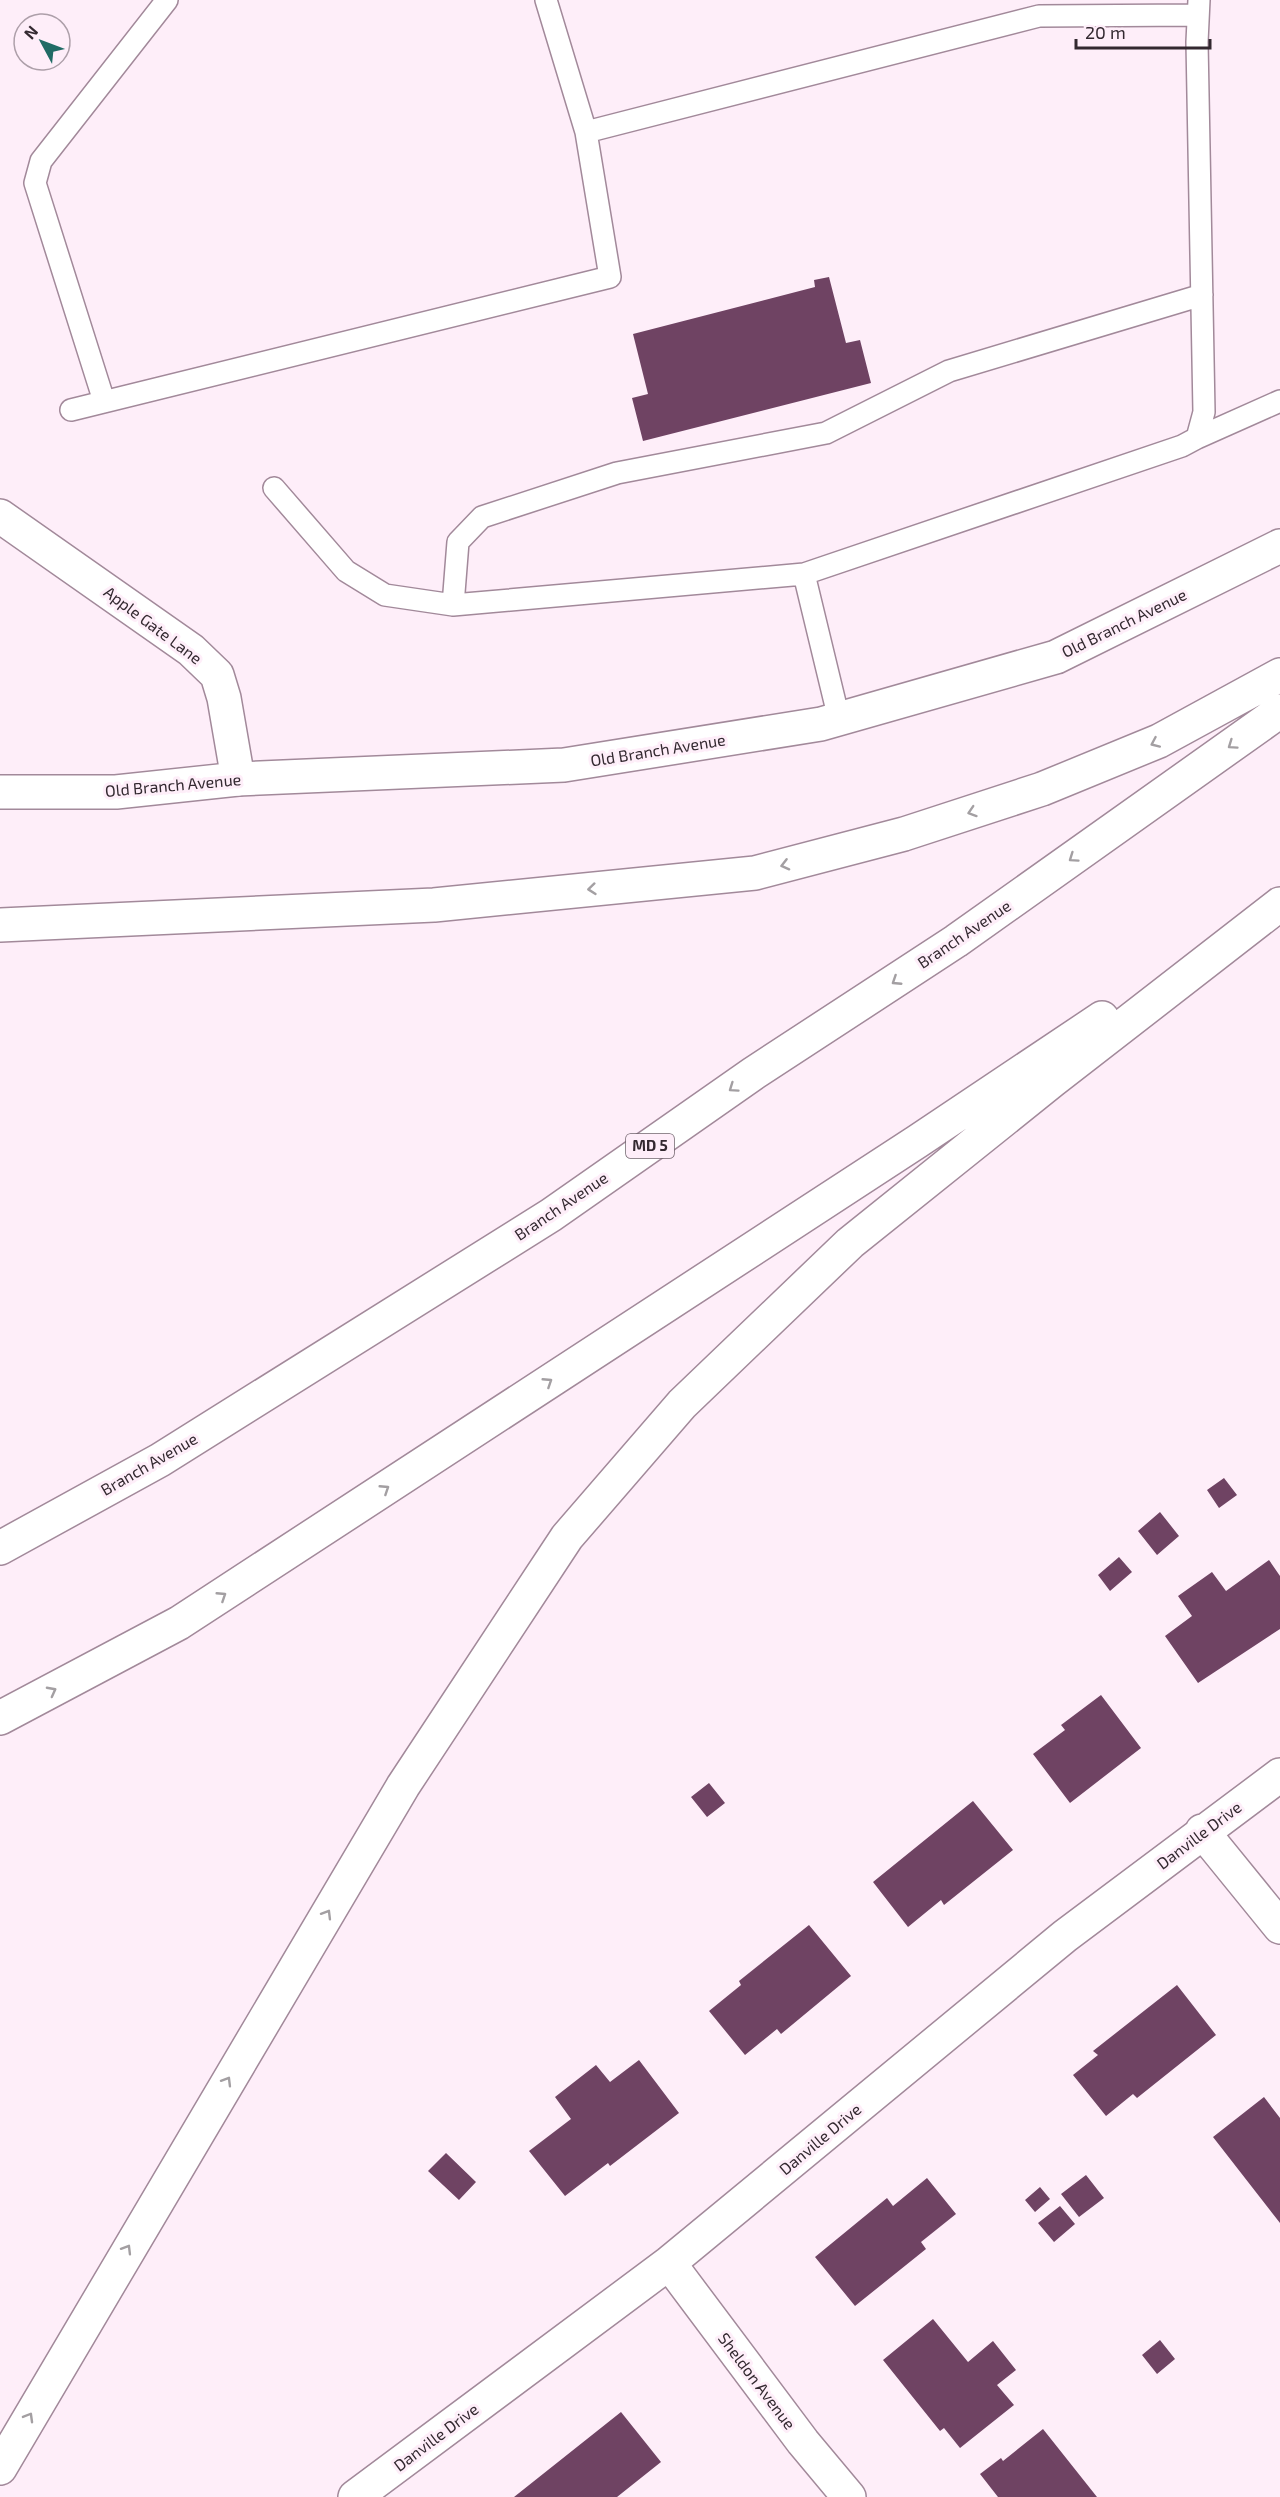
<svg xmlns="http://www.w3.org/2000/svg" width="1280" height="2497" font-family="'Exo 2',sans-serif">
<style>
.building{fill:#6f4363}
.lines{fill:none;stroke-linecap:round;stroke-linejoin:round}
.lane-casing{stroke:#a2899a;stroke-width:24}
.street-casing{stroke:#a2899a;stroke-width:36}
.secondary-casing{stroke:#a2899a;stroke-width:36}
.highway-casing{stroke:#a2899a;stroke-width:36}
.lane{stroke:#fff;stroke-width:21}
.street{stroke:#fff;stroke-width:33}
.secondary{stroke:#fff;stroke-width:33}
.highway{stroke:#fff;stroke-width:33}
.oneway{stroke:#a39fa2}
.labels{text-anchor:middle;stroke-width:6;stroke-linejoin:round;paint-order:stroke}
.shield{fill:#feeef9;stroke:#70646c;stroke-width:1.5}
.shield-label{font-size:15px;font-weight:bold;fill:#332930}
.street-label{font-size:16px;fill:#332930;stroke:#feeef9}
</style>
<rect width="100%" height="100%" fill="#feeef9"/>
<!-- building -->
<path class="building" d="M829 277 846 343 860 340 871 383 643 441 632 398 648 394 633 334 815 287 814 280Z
M1224 1478 1237 1495 1219 1508 1207 1490Z
M1160 1512 1179 1536 1157 1555 1138 1531Z
M1119 1557 1132 1572 1110 1591 1098 1575Z
M1269 1560 1280 1576V1629L1198 1683 1165 1636 1192 1616 1178 1596 1212 1572 1226 1591Z
M1101 1695 1141 1748 1070 1803 1033 1754 1065 1730 1061 1725Z
M709 1783 725 1803 707 1817 691 1797Z
M973 1801 1013 1850 944 1905 941 1900 908 1927 873 1882Z
M809 1925 851 1976 781 2034 777 2029 745 2055 709 2011 741 1985 739 1981Z
M1177 1985 1216 2035 1137 2098 1133 2094 1106 2116 1073 2075 1098 2055 1093 2051Z
M639 2060 679 2113 610 2166 608 2163 565 2196 529 2151 571 2119 555 2097 596 2065 610 2082Z
M1264 2097 1280 2118V2223L1213 2137Z
M446 2153 476 2182 459 2200 428 2171Z
M1086 2175 1104 2198 1079 2217 1061 2194Z
M927 2178 956 2214 921 2242 926 2249 855 2306 815 2257 887 2198 893 2206Z
M1040 2187 1050 2199 1035 2212 1025 2200Z
M1060 2206 1075 2224 1054 2242 1038 2223Z
M933 2319 968 2362 993 2341 1016 2370 997 2385 1014 2405 960 2448 944 2428 940 2431 883 2360Z
M1160 2340 1175 2359 1157 2374 1142 2355Z
M621 2412 661 2462 617 2497H514Z
M1043 2429 1097 2497H998L980 2474 1001 2458 1003 2461Z"/>
<g class="lines">
<defs>
<path id="lane" d="M546 0 586 132
M104 401 35 183 41 161 167 0
M71 410 610 277 586 132 1039 16 1198 15
M1197 438 1280 401
M274 488 346 571 385 595 453 605 804 574
M453 605 458 542 482 517 617 473 826 433 949 371 1202 295
M839 719 804 574 1182 446 1197 438 1204 412 1197 42 1199 0"/>
<path id="street" d="M0 516 191 650 217 675 224 698 238 779
M1202 1831 1280 1927
M669 2263 803 2442 849 2497
M355 2497 669 2263 1065 1936 1280 1775"/>
<path id="secondary" d="M0 792H116L238 779 564 765 821 724 1056 657 1280 546"/>
<path id="highway" d="M0 925 434 905 755 873 904 834 1042 789 1159 741 1280 675
M0 1548 160 1460 551 1215 754 1073 956 941 1280 711
M0 1718 179 1623 918 1141 1102 1018
M0 2468 403 1786 567 1537 682 1404 850 1243 1052 1081 1280 904"/>
</defs>
<!-- lane casing -->
<use href="#lane" class="lane-casing"/>
<!-- street casing -->
<use href="#street" class="street-casing"/>
<!-- secondary casing -->
<use href="#secondary" class="secondary-casing"/>
<!-- highway casing -->
<use href="#highway" class="highway-casing"/>
<!-- lane -->
<use href="#lane" class="lane"/>
<!-- street -->
<use href="#street" class="street"/>
<!-- secondary -->
<use href="#secondary" class="secondary"/>
<!-- highway -->
<use href="#highway" class="highway"/>
</g>
<!-- one-way arrows -->
<defs><path id="oneway-chevron" d="M-2-3.5L2.5 0L-2 3.5" fill="none" stroke-width="1.6" stroke-linecap="round" stroke-linejoin="round" transform="scale(1.5)"/></defs>
<g class="oneway">
<use href="#oneway-chevron" transform="translate(1155 743) rotate(156)"/>
<use href="#oneway-chevron" transform="translate(1232 745) rotate(145)"/>
<use href="#oneway-chevron" transform="translate(972 812) rotate(162)"/>
<use href="#oneway-chevron" transform="translate(1073 858) rotate(145)"/>
<use href="#oneway-chevron" transform="translate(785 865) rotate(166)"/>
<use href="#oneway-chevron" transform="translate(592 889) rotate(174)"/>
<use href="#oneway-chevron" transform="translate(896 981) rotate(147)"/>
<use href="#oneway-chevron" transform="translate(733 1088) rotate(145)"/>
<use href="#oneway-chevron" transform="translate(548 1382) rotate(-33)"/>
<use href="#oneway-chevron" transform="translate(385 1489) rotate(-33)"/>
<use href="#oneway-chevron" transform="translate(222 1596) rotate(-33)"/>
<use href="#oneway-chevron" transform="translate(52 1691) rotate(-28)"/>
<use href="#oneway-chevron" transform="translate(327 1914) rotate(-59)"/>
<use href="#oneway-chevron" transform="translate(227 2081) rotate(-59)"/>
<use href="#oneway-chevron" transform="translate(127 2249) rotate(-59)"/>
<use href="#oneway-chevron" transform="translate(29 2417) rotate(-60)"/>
</g>
<g class="labels">
<!-- shield labels -->
<rect class="shield" x="626" y="1134" width="48" height="24" rx="4.5"/>
<g class="shield-label">
<text x="650" y="1151">MD 5</text>
</g>
<!-- street labels -->
<g class="street-label">
<text transform="translate(1124 623) rotate(-26)" y="6">Old Branch Avenue</text>
<text transform="translate(153 625) rotate(37)" y="6">Apple Gate Lane</text>
<text transform="translate(658 750) rotate(-9)" y="6">Old Branch Avenue</text>
<text transform="translate(173 785) rotate(-5)" y="6">Old Branch Avenue</text>
<text transform="translate(964 934) rotate(-34)" y="6">Branch Avenue</text>
<text transform="translate(561 1206) rotate(-34)" y="6">Branch Avenue</text>
<text transform="translate(149 1464) rotate(-30)" y="6">Branch Avenue</text>
<text transform="translate(1199 1835) rotate(-37)" y="6">Danville Drive</text>
<text transform="translate(820 2139) rotate(-40)" y="6">Danville Drive</text>
<text transform="translate(757 2381) rotate(53)" y="6">Sheldon Avenue</text>
<text transform="translate(436 2437) rotate(-37)" y="6">Danville Drive</text>
</g>
</g>
<!-- north arrow -->
<g transform="translate(42 42) rotate(311)"><circle r="28" fill="#feeef9" stroke="#ad9fa9" stroke-width="1.5"/>
<path d="M0-4.5L10 22L0 15L-10 22Z" fill="#206b65"/>
<text y="-9" font-size="16" font-weight="bold" text-anchor="middle" fill="#332930">N</text>
</g>
<!-- scale -->
<path d="M1076 39v9h134v-9" fill="none" stroke="#332930" stroke-width="3"/>
<text x="1085" y="39" font-size="18" fill="#332930" stroke="#feeef9" stroke-width="4.5" paint-order="stroke">20 m</text>
</svg>
